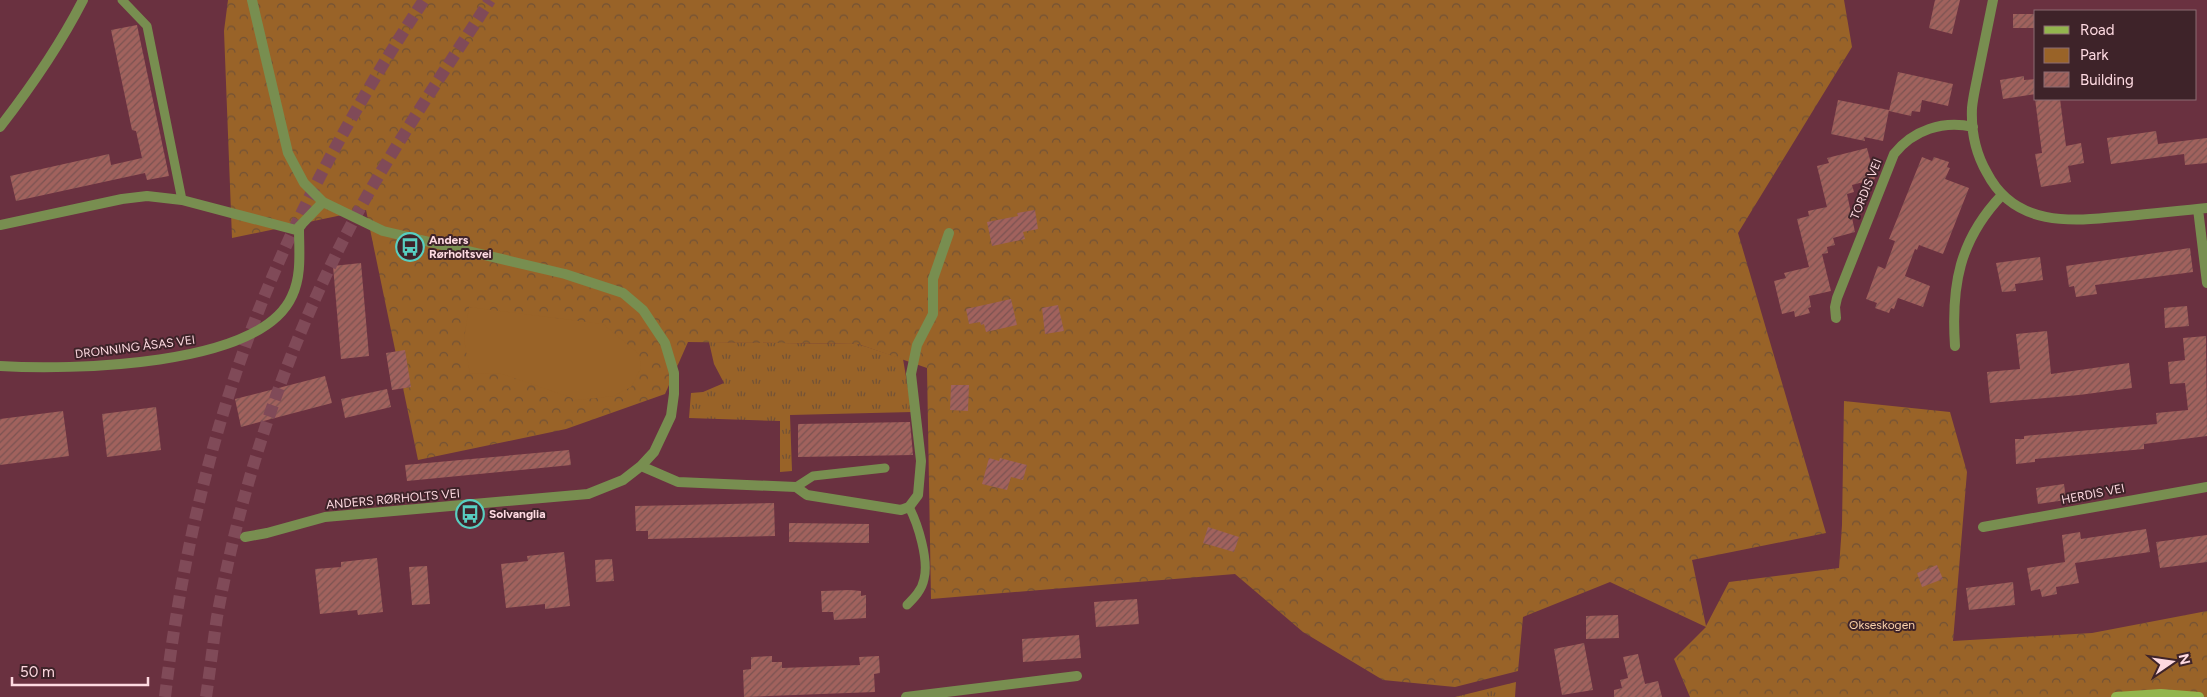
<svg xmlns="http://www.w3.org/2000/svg" width="2207" height="697" font-family="Figtree,sans-serif">
<style>
.grass{fill:url(#grass-tufts)}
.forest{fill:url(#forest-crowns)}
.park{fill:#996328}
.building{fill:url(#building-hatch)}
.lines{fill:none;stroke-linecap:round;stroke-linejoin:round}
.primary-tunnel{stroke:#804a58;stroke-width:12;stroke-dasharray:12 6;stroke-linecap:butt}
.lane{stroke:#788e50;stroke-width:9}
.street{stroke:#788e50;stroke-width:10}
.secondary{stroke:#93b54e;stroke-width:10}
.labels{text-anchor:middle;stroke-width:4;stroke-linejoin:round;paint-order:stroke}
.street-label{font-size:12px;fill:#fedae1;stroke:#3e2329}
.poi-label{font-size:12px;font-weight:bold;fill:#fedae1;stroke:#3e2329;text-anchor:start}
.park-label{font-size:12px;fill:#fad1ab;stroke:#3e2329}
</style>
<defs>
<pattern id="grass-tufts" width="24" height="20" patternUnits="userSpaceOnUse" patternTransform="scale(1.25)"><rect width="24" height="20" fill="#996328"/><path d="M3 7l-1-3M5 7V3M7 7l1-3M15 17l-1-3M17 17v-4M19 17l1-3" fill="none" stroke="#725236"/></pattern>
<pattern id="forest-crowns" width="20" height="18" patternUnits="userSpaceOnUse" patternTransform="scale(1.25)"><rect width="20" height="18" fill="#996328"/><path d="M2 6a3 3 0 1 1 6 0M12 15a3 3 0 1 1 6 0" fill="none" stroke="#725236"/></pattern>
<pattern id="building-hatch" width="6" height="6" patternUnits="userSpaceOnUse" patternTransform="scale(1.25)"><rect width="6" height="6" fill="#a1625d"/><path d="M-1 1l2-2M0 6l6-6M5 7l2-2" fill="none" stroke="#7b5352"/></pattern>
</defs>
<rect width="100%" height="100%" fill="#6a3140"/>
<!-- grass -->
<path class="grass" d="M709 342 858 344 903 359 912 412 790 415 792 471 780 472V421L689 418 691 393 703 392 724 383 714 364Z
M1516 682 1515 697H1455Z"/>
<!-- forest -->
<path class="forest" d="M228 0H1844L1852 47 1738 233 1826 533 1692 560 1706 626 1729 582 1839 568 1842 525 1844 401 1950 412 1967 472 1953 641 2092 633 2207 611V697H1690L1674 659 1706 627 1610 582 1523 617 1518 671 1455 687 1383 680 1303 632 1235 574 931 599 927 368 858 344 688 342 665 394 566 429 418 460 366 210 232 238 224 31Z"/>
<!-- park -->
<path class="park" d="M469 307 603 324 639 354 641 368 631 387 614 396 578 400 499 373 470 374 464 339Z"/>
<!-- building -->
<path class="building" d="M1935 0H1960L1952 34 1929 28Z
M2013 14H2035L2036 28H2013Z
M137 25 169 176 147 180 145 173 16 201 10 176 109 154 111 165 142 158 136 131 132 130 111 30Z
M1898 72 1953 84 1948 106 1922 100 1920 112 1912 111 1911 116 1889 111Z
M2024 76V80L2036 79V94L2003 99 2000 80Z
M2035 99H2060L2066 146 2081 143 2084 163 2068 166 2071 182 2041 187 2035 154 2042 153Z
M1838 100 1889 110 1883 141 1864 137 1865 141 1831 134Z
M2156 131 2158 144 2207 138V163L2185 165 2184 154 2111 164 2107 138Z
M1867 148 1875 179 1852 185 1854 192 1847 194 1855 232 1833 238 1835 245 1827 247 1828 253 1822 254 1831 291 1809 296 1811 307 1808 308 1810 313 1795 317 1794 311 1782 314 1774 281 1786 278 1784 273 1809 267 1797 219 1809 216 1808 211 1827 207 1817 166 1829 163 1827 158Z
M1922 157 1932 161 1934 157 1949 162 1947 167 1950 168 1945 179 1969 188 1943 254 1919 245 1917 250 1915 249 1905 276 1930 286 1923 307 1898 298 1894 309 1891 308 1889 313 1875 308 1877 303 1866 299 1878 266 1885 269 1895 241 1889 239Z
M1035 210 1038 229 1023 232 1025 239 992 246 987 222 1018 216 1017 213Z
M2190 248 2193 272 2095 285 2097 294 2076 297 2074 286 2069 287 2066 266Z
M2040 257 2043 280 2015 284 2016 291 2002 292 1996 263Z
M361 263 369 356 341 359 333 266Z
M1011 299 1017 325 986 332 984 324 981 325 980 322 969 324 966 309Z
M1058 305 1064 331 1045 334 1042 308Z
M2187 306 2189 326 2165 328 2164 308Z
M2047 331 2051 374 2129 363 2132 388 2079 395 1990 403 1987 372 2020 369 2016 334Z
M2206 336 2207 436 2144 444V449L2035 459V462L2016 464 2015 439H2024V436L2157 424 2156 413 2188 410 2185 383 2170 384 2168 362 2185 360 2183 338Z
M405 350 411 387 392 390 386 353Z
M325 376 332 403 241 427 235 399Z
M951 385H969L968 411 950 410Z
M387 389 391 407 345 418 341 399Z
M156 407 161 450 107 457 102 414Z
M63 411 69 456 0 465V419Z
M910 422 913 455 798 457V424Z
M569 450 571 465 407 481 405 465Z
M989 458 999 461 1000 458 1027 465 1023 480 1011 477 1007 490 982 484Z
M2064 484 2066 500 2038 504 2036 488Z
M774 503 775 536 648 539V531H636L635 506Z
M789 523 869 524V543L789 542Z
M1208 527 1239 537 1234 552 1203 543Z
M2146 529 2150 552 2075 563 2079 583 2056 587 2057 594 2042 597 2040 589 2031 591 2027 568 2065 562 2062 535 2080 532 2081 539Z
M2207 535V562L2160 568 2156 542Z
M564 552 570 606 545 609V604L506 608 501 564 528 561 527 556Z
M377 558 383 612 358 615 357 610 320 614 315 569 341 567V562Z
M612 559 614 581 596 582 595 560Z
M1937 565 1943 579 1922 587 1917 573Z
M427 566 430 604 412 605 409 567Z
M2013 582 2015 605 1969 610 1966 588Z
M850 590 861 591V596L866 595V618L834 620 833 612H822L821 591Z
M1137 599 1139 624 1096 627 1094 602Z
M1618 615 1619 638 1586 639V616Z
M1079 635 1081 658 1023 662 1022 639Z
M1584 643 1593 690 1562 695 1554 649Z
M1638 654 1645 684 1658 681 1662 697H1614V690L1622 688 1620 680 1628 678 1623 657Z
M772 656V662H782V668L860 665 859 657 879 656 880 673 874 674 875 692 744 697 743 670 751 669V657Z"/>
<g class="lines">
<!-- primary-tunnel -->
<path class="primary-tunnel" d="M165 697C185 526 229 357 307 202 342 132 381 65 424 0
M206 697C210 671 213 644 217 617 244 470 294 325 368 194 406 128 449 64 490 0"/>
<!-- lane -->
<path class="lane" d="M122 0 147 26 182 200
M796 487 813 476 885 468
M907 605C914 598 922 590 924 579 929 560 918 524 909 507"/>
<!-- street -->
<path class="street" d="M252 0 288 153 304 183 323 202 319 206
M1993 0C1988 25 1983 49 1978 74 1976 85 1973 97 1972 108 1971 130 1976 154 1987 173 2016 229 2075 221 2128 216 2154 213 2181 211 2207 208
M0 127C31 87 60 45 83 0
M2198 209 2207 283
M0 225 122 199 147 196 182 200 296 230 323 202 383 231 565 274 623 293 643 310 665 343 674 373V394L671 416 654 452 641 466 623 480 588 494 325 517 267 533 245 537
M1836 318 1835 307 1837 298 1894 154C1913 130 1943 120 1973 127
M1955 346C1951 286 1959 240 2002 195
M0 366C68 370 260 368 292 296 302 275 299 251 299 228L302 224
M641 466 678 482 796 487 807 495 901 510 909 507 918 495 921 461 911 374 917 345 933 314V279L949 233
M1983 527 2207 487
M906 697 1077 676"/>
<!-- secondary -->
<path class="secondary" d="M2116 697 2161 694 2199 697"/>
</g>
<!-- icons -->
<defs>
<symbol id="bus-ring" viewBox="-11 -11 22 22"><circle r="9.5" fill="#3e2329" stroke="#58cec0" stroke-width="1.5"/><path d="M-5-6H5V4H4V6H2V4H-2V6H-4V4H-5ZM-3.5-4V0h7V-4ZM-3.5 1.2v1.5H-2V1.2ZM2 1.2v1.5H3.5V1.2Z" fill="#58cec0"/></symbol>
</defs>
<g fill-rule="evenodd">
<use href="#bus-ring" x="394" y="231" width="32" height="32"/>
<use href="#bus-ring" x="454" y="498" width="32" height="32"/>
</g>
<g class="labels">
<!-- street labels -->
<g class="street-label">
<text transform="translate(1866 189) rotate(-68)" y="4">TORDIS VEI</text>
<text transform="translate(135 347) rotate(-7)" y="4">DRONNING ÅSAS VEI</text>
<text transform="translate(2093 494) rotate(-11)" y="4">HERDIS VEI</text>
<text transform="translate(393 499) rotate(-5)" y="4">ANDERS RØRHOLTS VEI</text>
</g>
<!-- poi labels -->
<g class="poi-label">
<text x="429" y="244">Anders<tspan x="429" dy="14">Rørholtsvei</tspan></text>
<text x="489" y="518">Solvanglia</text>
</g>
<!-- park labels -->
<g class="park-label">
<text x="1882" y="629">Okseskogen</text>
</g>
</g>
<!-- legend -->
<rect x="2034" y="10" width="162" height="90" fill="#3e2329" stroke="#8b6c73"/>
<rect x="2044" y="26" width="25" height="8" fill="#93b54e" stroke="#8b6c73"/>
<text x="2080" y="35" font-size="15" fill="#fedae1">Road</text>
<rect x="2044" y="48" width="25" height="15" fill="#996328" stroke="#8b6c73"/>
<text x="2080" y="60" font-size="15" fill="#fedae1">Park</text>
<rect x="2044" y="72" width="25" height="15" fill="url(#building-hatch)" stroke="#8b6c73"/>
<text x="2080" y="85" font-size="15" fill="#fedae1">Building</text>
<!-- north arrow -->
<g transform="translate(2172 662) rotate(77)" stroke="#3e2329" stroke-width="4" paint-order="stroke">
<path d="M0-4L9 19L0 12L-9 19Z" fill="#fedae1"/>
<text y="-8" font-size="14" font-weight="bold" text-anchor="middle" fill="#fedae1">N</text>
</g>
<!-- scale -->
<path d="M12 677v8h136v-8" fill="none" stroke="#fedae1" stroke-width="2.5"/>
<text x="20" y="677" font-size="15" fill="#fedae1" stroke="#3e2329" stroke-width="4" paint-order="stroke">50 m</text>
</svg>
